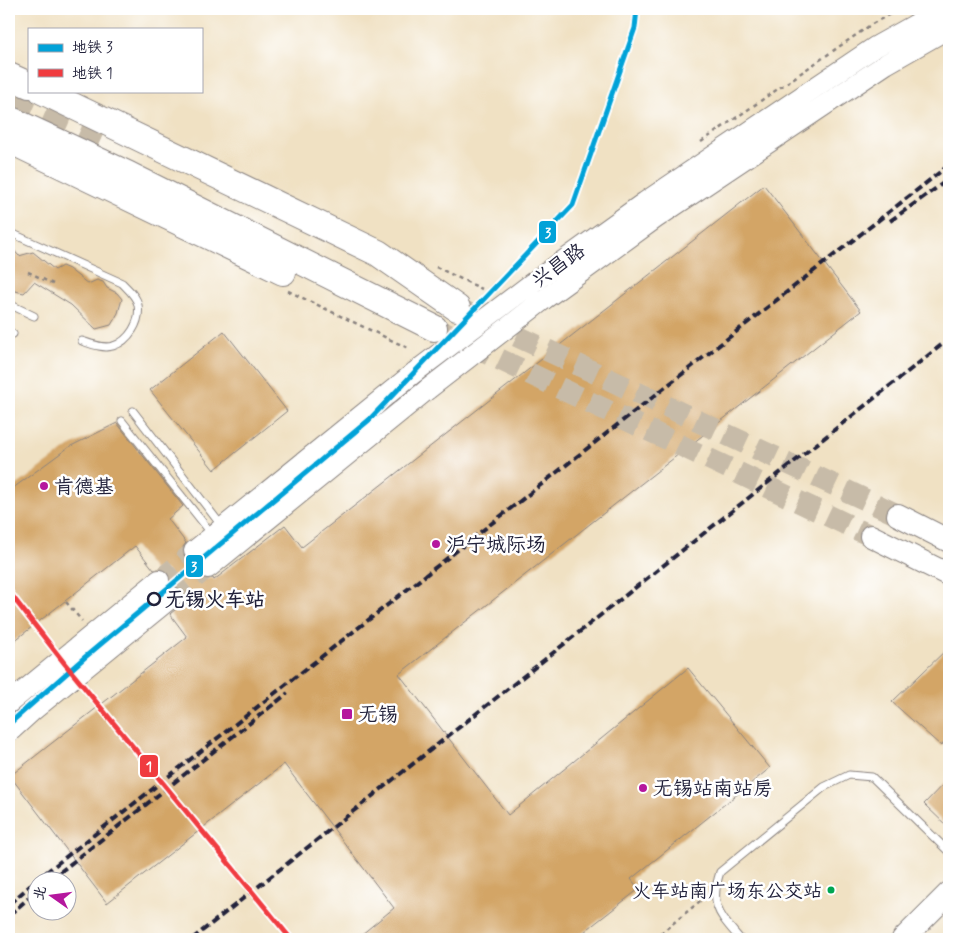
<svg xmlns="http://www.w3.org/2000/svg" width="958" height="948" font-family="Mynerve,'LXGW WenKai TC',sans-serif">
<style>
.building{fill:#d3a566}
.lines{fill:none;stroke-linecap:round;stroke-linejoin:round}
.secondary-tunnel{stroke:#c7bba8;stroke-width:20;stroke-dasharray:20 10;stroke-linecap:butt}
.primary-tunnel{stroke:#c7bba8;stroke-width:22;stroke-dasharray:22 11;stroke-linecap:butt}
.highway-tunnel{stroke:#c7bba8;stroke-width:26;stroke-dasharray:26 13;stroke-linecap:butt}
.lane-casing{stroke:#89827f;stroke-width:9}
.secondary-casing{stroke:#89827f;stroke-width:22}
.primary-casing{stroke:#89827f;stroke-width:24}
.highway-casing{stroke:#89827f;stroke-width:28}
.path{stroke:#89827f;stroke-width:2.5;stroke-dasharray:4 4;stroke-linecap:butt}
.lane{stroke:#fff;stroke-width:7}
.secondary{stroke:#fff;stroke-width:20}
.primary{stroke:#fff;stroke-width:22}
.highway{stroke:#fff;stroke-width:26}
.rail{stroke:#22223b;stroke-width:4;stroke-dasharray:8 4;stroke-linecap:butt}
.secondary-bridge-casing{stroke:#89827f;stroke-width:22;stroke-linecap:butt}
.secondary-bridge{stroke:#fff;stroke-width:20}
.metro-1-casing{stroke:#fff;stroke-width:9}
.metro-2-casing{stroke:#fff;stroke-width:9}
.metro-1{stroke:#02a2d8;stroke-width:5}
.metro-2{stroke:#f03b3f;stroke-width:5}
.poi-dot{fill:#b5179e;stroke:#fff;stroke-width:2}
.stop-dot{fill:#fff;stroke:#22223b;stroke-width:2.5}
.bus-dot{fill:#00a651;stroke:#fff;stroke-width:2}
.labels{text-anchor:middle;stroke-width:5;stroke-linejoin:round;paint-order:stroke}
.bus-label{font-size:19px;fill:#22223b;stroke:#fff;text-anchor:end}
.street-label{font-size:20px;fill:#22223b;stroke:#fff}
.poi-label{font-size:20px;fill:#22223b;stroke:#fff;text-anchor:start}
.stop-label{font-size:20px;font-weight:bold;fill:#22223b;stroke:#fff;text-anchor:start}
.line-badge{stroke:#fff;stroke-width:2}
.badge-label{font-size:14px;text-anchor:middle;font-weight:bold;fill:#fff}
</style>
<rect width="100%" height="100%" fill="#fff"/>
<filter id="ink" filterUnits="userSpaceOnUse"><feTurbulence type="fractalNoise" baseFrequency=".02" numOctaves="2"/><feDisplacementMap in="SourceGraphic" scale="10" xChannelSelector="R" yChannelSelector="G"/><feConvolveMatrix kernelMatrix="1 2 1 2 8 2 1 2 1" color-interpolation-filters="sRGB"/></filter>
<filter id="wash" filterUnits="userSpaceOnUse"><feTurbulence type="fractalNoise" baseFrequency=".0096" numOctaves="4" result="noise"/><feDisplacementMap in="SourceGraphic" scale="20" xChannelSelector="R" yChannelSelector="G"/><feGaussianBlur stdDeviation="1.12" result="paint"/><feColorMatrix in="noise" values="0 0 0 0 0 0 0 0 0 0 0 0 0 0 0 0 0 1.4 0 .05"/><feComposite in="paint" operator="in"/></filter>
<g filter="url(#wash)">
<rect width="100%" height="100%" fill="#f0e1c3"/>
<g id="blocks">
<!-- building -->
<path class="building" d="M764 185 861 311 399 674 508 815 688 668 770 768 631 879 639 889 575 939H356L394 908 284 764 107 903 10 776 187 637 170 614 182 604 184 595 181 590 177 586H169L171 579 168 572 163 569 154 570 135 546 9 645V491L69 447 117 423 183 506 168 519 186 543 183 547 182 552 185 558 190 562H198L196 570 199 575 203 579 213 578 214 580 285 525 302 547Z
M9 245 19 256 33 252 55 270 62 266 69 269 88 284 97 280 103 282 107 288 117 293 122 299 118 313 111 325 96 329 71 305 34 282 24 293 15 291 9 285Z
M224 331 287 411 214 470 150 390Z
M949 647V737L941 746 892 702Z
M949 778V828L924 804Z"/>
</g>
</g>
<g filter="url(#ink)">
<use href="#blocks" fill-opacity="0" stroke="#89827f" stroke-width="1"/>
<g class="lines">
<!-- secondary-tunnel -->
<path class="secondary-tunnel" d="M159 580 194 551
M172 597 208 568"/>
<!-- primary-tunnel -->
<path class="primary-tunnel" d="M457 308 898 515
M440 331 871 536"/>
<!-- highway-tunnel -->
<path class="highway-tunnel" d="M9 98 101 139"/>
<defs>
<path id="lane" d="M9 232 122 283C128 289 137 297 138 305 141 322 129 341 113 346 103 349 91 344 82 341
M9 304 34 316
M9 331 13 334
M133 411 221 525
M122 421 212 534
M740 939C719 914 709 906 720 872L824 787 849 775 872 777 949 852"/>
<path id="secondary" d="M531 284 645 202 875 47 943 9
M543 300 656 218 886 64 949 28
M194 551 415 372
M208 568 428 389
M9 703 159 580
M9 732 31 712 172 597"/>
<path id="primary" d="M898 515 949 541
M871 536 949 575
M903 939 949 893"/>
<path id="highway" d="M9 76 29 85
M42 91 378 253 457 308
M9 119 129 175 434 328
M9 140 283 272"/>
</defs>
<!-- lane casing -->
<use href="#lane" class="lane-casing"/>
<!-- secondary casing -->
<use href="#secondary" class="secondary-casing"/>
<!-- primary casing -->
<use href="#primary" class="primary-casing"/>
<!-- highway casing -->
<use href="#highway" class="highway-casing"/>
<!-- path -->
<path class="path" d="M701 142 872 24 899 9
M436 267 482 289
M28 272 53 284
M288 291 410 349
M66 602 82 621
M654 939 705 897"/>
<!-- lane -->
<use href="#lane" class="lane"/>
<!-- secondary -->
<use href="#secondary" class="secondary"/>
<!-- primary -->
<use href="#primary" class="primary"/>
<!-- highway -->
<use href="#highway" class="highway"/>
<!-- rail -->
<path class="rail" d="M890 221 949 179
M50 880 288 693
M9 904 39 878 949 165
M9 915 38 890
M192 939 949 339"/>
<defs>
<path id="secondary-bridge" d="M415 372 531 284
M428 389 543 300"/>
</defs>
<!-- secondary-bridge casing -->
<use href="#secondary-bridge" class="secondary-bridge-casing"/>
<!-- secondary-bridge -->
<use href="#secondary-bridge" class="secondary-bridge"/>
<defs>
<path id="metro-1" d="M9 724 84 658 369 420 573 205 635 28 637 9"/>
<path id="metro-2" d="M9 592 65 664 291 939"/>
</defs>
<!-- metro-1 casing -->
<use href="#metro-1" class="metro-1-casing"/>
<!-- metro-2 casing -->
<use href="#metro-2" class="metro-2-casing"/>
<!-- metro-1 -->
<use href="#metro-1" class="metro-1"/>
<!-- metro-2 -->
<use href="#metro-2" class="metro-2"/>
</g>
</g>
<!-- markers -->
<g class="poi-dot">
<circle cx="44" cy="486" r="5"/>
<circle cx="436" cy="544" r="5"/>
<rect x="341" y="708" width="12" height="12" rx="2.5"/>
<circle cx="643" cy="788" r="5"/>
</g>
<circle class="stop-dot" cx="154" cy="599" r="6"/>
<circle class="bus-dot" cx="831" cy="890" r="4.5"/>
<g class="labels">
<!-- bus labels -->
<g class="bus-label">
<text x="822" y="897">火车站南广场东公交站</text>
</g>
<!-- street labels -->
<g class="street-label">
<text transform="translate(558 265) rotate(-36)" y="7">兴昌路</text>
</g>
<!-- poi labels -->
<g class="poi-label">
<text x="54" y="493">肯德基</text>
<text x="446" y="551">沪宁城际场</text>
<text x="358" y="721">无锡</text>
<text x="653" y="795">无锡站南站房</text>
</g>
<!-- stop labels -->
<g class="stop-label">
<text x="165" y="606">无锡火车站</text>
</g>
</g>
<g class="line-badge">
<rect x="538" y="220" width="19" height="24" rx="5" fill="#02a2d8"/>
<rect x="185" y="554" width="19" height="24" rx="5" fill="#02a2d8"/>
<rect x="139" y="754" width="20" height="24" rx="5" fill="#f03b3f"/>
</g>
<g class="badge-label">
<text x="548" y="237">3</text>
<text x="194" y="571">3</text>
<text x="149" y="771">1</text>
</g>
<!-- margin -->
<rect width="958" height="948" fill="none" stroke="#fff" stroke-width="30"/>
<!-- legend -->
<rect x="28" y="28" width="175" height="65" fill="#ffffff" stroke="#a7a7b1"/>
<rect x="38" y="44" width="25" height="8" fill="#02a2d8" stroke="#a7a7b1"/>
<text x="72" y="52" font-size="15" fill="#22223b">地铁 3</text>
<rect x="38" y="69" width="25" height="8" fill="#f03b3f" stroke="#a7a7b1"/>
<text x="72" y="78" font-size="15" fill="#22223b">地铁 1</text>
<!-- north arrow -->
<g transform="translate(52 896) rotate(284)"><circle r="24" fill="#ffffff" stroke="#a7a7b1"/>
<path d="M0-4L9 19L0 12L-9 19Z" fill="#b5179e"/>
<text y="-8" font-size="14" font-weight="bold" text-anchor="middle" fill="#22223b">北</text>
</g>
</svg>
